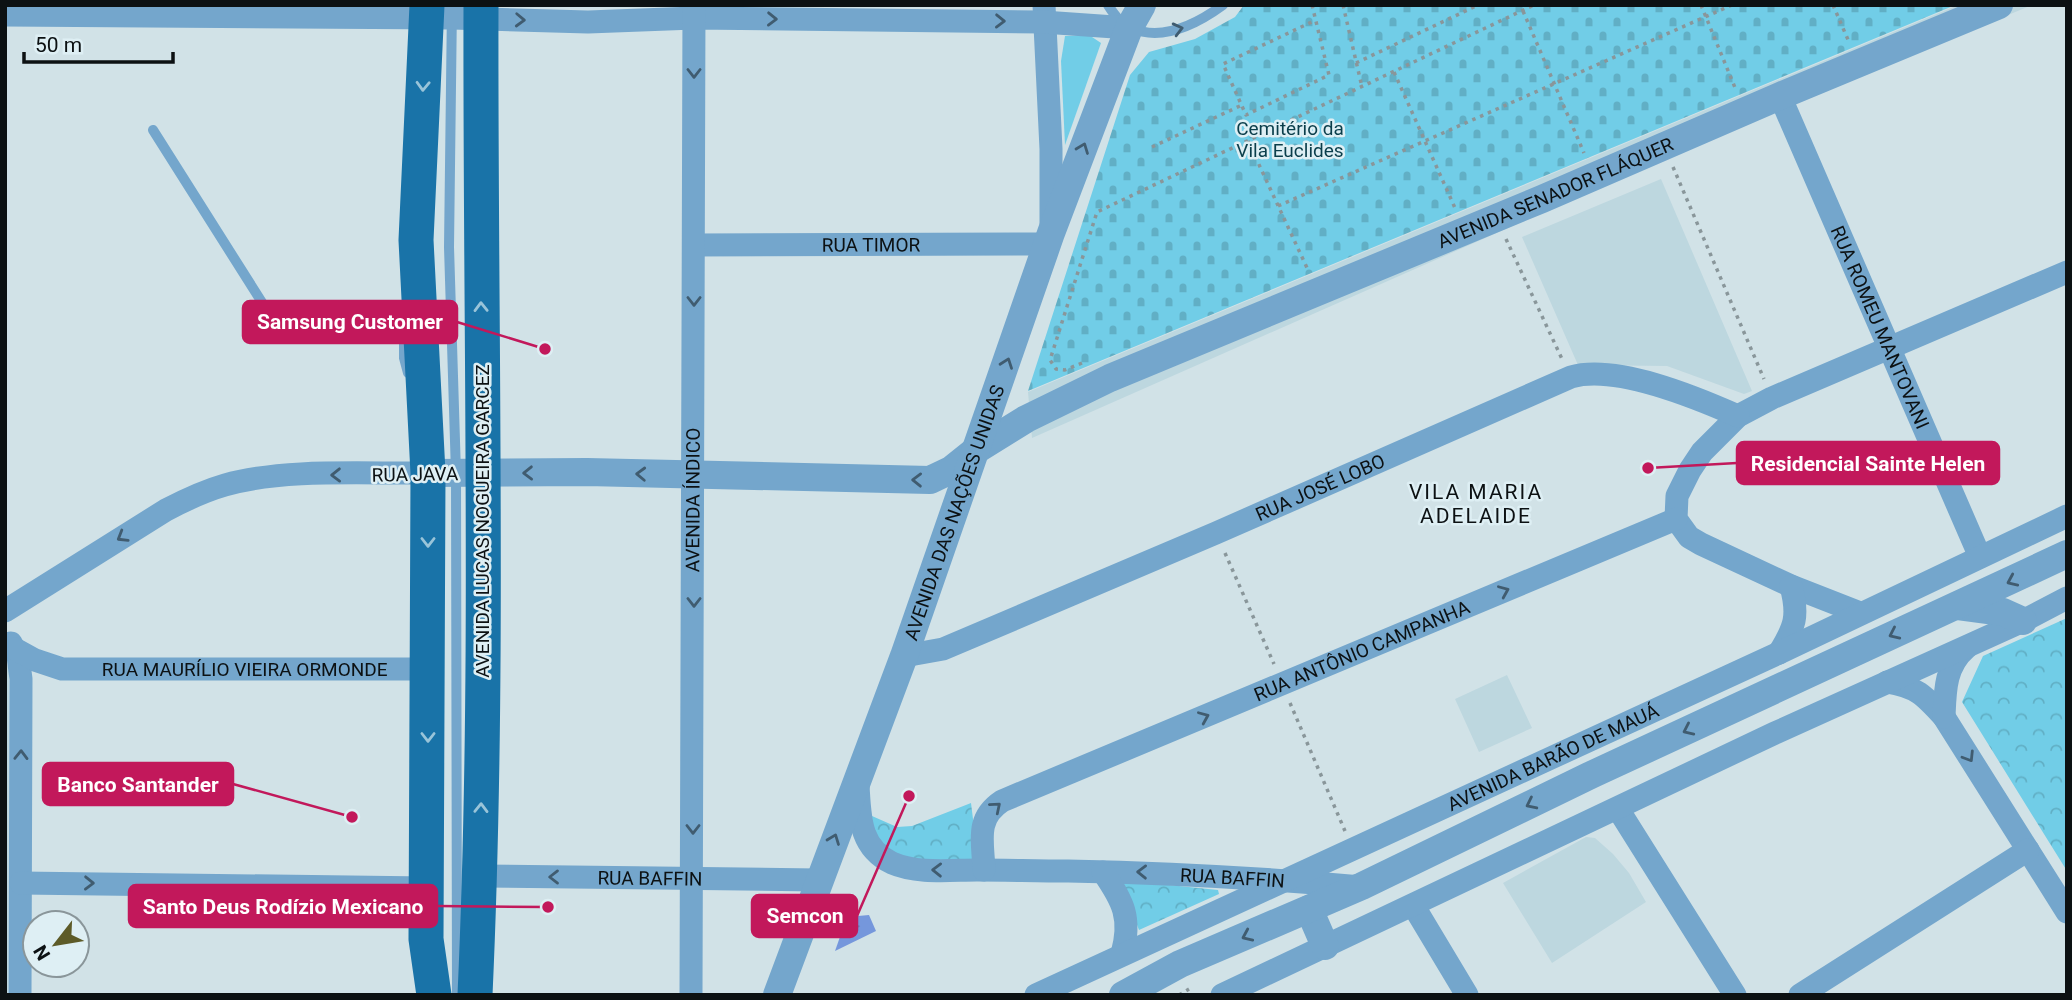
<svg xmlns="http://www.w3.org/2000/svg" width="2072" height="1000" font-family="Roboto,sans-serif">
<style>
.built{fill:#bdd7df}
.grass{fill:#71cde7}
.forest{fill:url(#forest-crowns)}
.cemetery{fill:url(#cemetery-stones)}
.water{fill:url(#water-ripples)}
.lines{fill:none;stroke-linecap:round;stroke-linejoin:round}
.path{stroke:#89969a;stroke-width:3.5;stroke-dasharray:3.5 5;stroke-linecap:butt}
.service{stroke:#74a6cc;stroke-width:10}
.minor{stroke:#74a6cc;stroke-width:23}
.tertiary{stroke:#74a6cc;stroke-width:28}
.primary{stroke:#1973a8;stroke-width:35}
.oneway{stroke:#405c70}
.oneway2{stroke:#99c4d9}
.labels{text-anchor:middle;stroke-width:5;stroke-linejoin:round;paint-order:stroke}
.park-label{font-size:19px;fill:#0a3e4b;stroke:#deeff4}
.street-label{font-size:19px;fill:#0c1113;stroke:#deeff4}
.neighbourhood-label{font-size:21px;letter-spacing:2px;fill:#0c1113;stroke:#deeff4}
.leader{fill:none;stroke:#c2185b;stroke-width:2.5}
.callout-dot{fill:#c2185b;stroke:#deeff4;stroke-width:2.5}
.callout{fill:#c2185b;stroke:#c2185b;stroke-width:2.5}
.callout-label{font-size:21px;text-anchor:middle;font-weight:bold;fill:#fff}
</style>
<defs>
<pattern id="forest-crowns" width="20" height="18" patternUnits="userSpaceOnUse" patternTransform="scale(1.75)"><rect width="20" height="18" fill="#71cde7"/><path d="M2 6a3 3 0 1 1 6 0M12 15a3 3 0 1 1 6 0" fill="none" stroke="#61afc5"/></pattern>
<pattern id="cemetery-stones" width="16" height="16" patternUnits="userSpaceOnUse" patternTransform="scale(1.75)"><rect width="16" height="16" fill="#71cde7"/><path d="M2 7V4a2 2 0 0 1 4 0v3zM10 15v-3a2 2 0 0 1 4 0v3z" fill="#61afc5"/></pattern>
<pattern id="water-ripples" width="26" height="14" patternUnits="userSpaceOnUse" patternTransform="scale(1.75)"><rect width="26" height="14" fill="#7597dc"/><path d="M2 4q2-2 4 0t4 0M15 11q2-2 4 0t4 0" fill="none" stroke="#5e7ab1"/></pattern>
</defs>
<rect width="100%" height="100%" fill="#d1e2e7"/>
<!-- built -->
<path class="built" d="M1958 5H2032L1662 160 1032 438 1028 392Z
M1661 179 1752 391 1744 394 1667 366 1578 365 1522 237Z
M5 656 9 671 8 995H5Z
M1507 675 1532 728 1479 752 1455 699Z
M1586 837 1595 838 1613 854 1629 873 1646 902 1552 963 1503 883Z"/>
<!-- grass -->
<path class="grass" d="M1089 35 1101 43 1065 145 1061 61 1065 36Z"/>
<!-- forest -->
<path class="forest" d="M2067 618V871L1962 702 1983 656Z
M971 803 979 867 896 860 873 839 872 816 897 827 912 826Z
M1120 880 1218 890 1219 894 1139 930Z"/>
<!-- cemetery -->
<path class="cemetery" d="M1244 5H1952L1953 6 1028 391 1130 75 1149 52 1195 39 1235 17Z"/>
<!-- water -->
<path class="water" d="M869 915 876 931 835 951 847 917Z"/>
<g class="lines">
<!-- path -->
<path class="path" d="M1312 5 1329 75 1246 115 1223 64 1316 20
M1343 5 1362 87
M1701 5 1736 90
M1833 5 1849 42
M1523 11 1584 153
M1356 63 1478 5
M1394 72 1455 208
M1248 141 1308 270
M1152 147 1242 105
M1673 167 1764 379
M1278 206 1732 5
M1506 239 1562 359
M1082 363 1065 370 1056 369 1050 360 1097 212 1534 5
M1225 553 1274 664
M1290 703 1345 831
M1179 995 1189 989"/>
<!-- service -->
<path class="service" d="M452 5 449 247 456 473 457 995
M1108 5C1113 13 1122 25 1131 28 1163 42 1197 24 1223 5
M153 130 275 323
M404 334V358L408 373"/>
<!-- minor -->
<g class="minor">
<path d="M1044 5 1051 149V223"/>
<path d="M5 15 452 18 588 22 694 18 1043 22 1129 28"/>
<path id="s1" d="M1780 96 1980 557"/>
<path id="s2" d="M694 245 1049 244"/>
<path d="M5 611 166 510C185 500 204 491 225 485 285 468 366 474 428 473"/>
<path d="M1860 613 1791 586 1701 544 1689 537 1676 519 1677 496 1690 470 1702 452 1738 416 1772 398 2067 272"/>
<path d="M11 643 18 656 21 679 20 995"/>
<path id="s3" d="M15 649 35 660 62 669H429"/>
<path d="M1779 653C1795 627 1799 616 1791 586"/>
<path id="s4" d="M904 656 943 649 1216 533 1571 377C1616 364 1695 397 1738 416"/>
<path d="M1887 682C1917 687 1924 695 1944 717L2067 912"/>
<path d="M1944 717C1945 691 1945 666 1966 648"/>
<path id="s5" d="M858 785C860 817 859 847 892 863 917 874 950 870 977 870 1007 870 1037 871 1068 871 1166 873 1263 878 1361 887"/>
<path d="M1618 809 1735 995"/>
<path id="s6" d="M984 870C983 841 975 819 1002 801L1676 519"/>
<path d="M1103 872C1123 901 1132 918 1122 954"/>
<path id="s7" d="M480 876 818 880"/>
<path d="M21 883 428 888"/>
<path d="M1413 905 1467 995"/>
<path id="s8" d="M691 995 694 5"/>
<path id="s9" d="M1036 995 1779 653 2067 516"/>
<path d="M1222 995 1775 733 2023 621 2067 598"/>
<path d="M1800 995 2028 850"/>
</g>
<!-- tertiary -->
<g class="tertiary">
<path id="s10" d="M428 473 587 472 930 480 951 470 976 450 1026 419 1110 378 1542 199 1780 96 1999 5"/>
<path d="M1958 606 2003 612 2023 621"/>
<path d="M1309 909 1325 946"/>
<path id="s11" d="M777 995 904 656 1051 233 1129 28 1142 5"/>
<path d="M1123 995 1180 964 1362 886 1593 774 2067 554"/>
</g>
<!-- primary -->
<path class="primary" d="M427 5 416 240 428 473 426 939 434 995
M475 995C490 665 480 335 481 5"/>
</g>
<!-- one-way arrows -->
<defs><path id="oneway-chevron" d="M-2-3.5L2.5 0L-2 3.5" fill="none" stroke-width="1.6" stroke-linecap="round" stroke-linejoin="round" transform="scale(1.75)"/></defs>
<g class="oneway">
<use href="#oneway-chevron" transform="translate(772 19) rotate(1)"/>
<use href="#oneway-chevron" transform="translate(520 20) rotate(2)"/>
<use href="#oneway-chevron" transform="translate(1000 21) rotate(1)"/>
<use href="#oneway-chevron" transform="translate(1178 29) rotate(-14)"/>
<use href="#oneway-chevron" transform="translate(694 73) rotate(90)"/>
<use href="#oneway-chevron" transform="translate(1083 148) rotate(-69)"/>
<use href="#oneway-chevron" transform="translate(694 301) rotate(90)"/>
<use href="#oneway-chevron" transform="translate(1007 363) rotate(-70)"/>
<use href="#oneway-chevron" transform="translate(528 473) rotate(179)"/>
<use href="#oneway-chevron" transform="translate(641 474) rotate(-178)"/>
<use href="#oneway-chevron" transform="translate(336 475) rotate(179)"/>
<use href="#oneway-chevron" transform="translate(917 480) rotate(-179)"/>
<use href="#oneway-chevron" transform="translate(122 537) rotate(149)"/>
<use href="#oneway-chevron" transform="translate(2012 581) rotate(156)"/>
<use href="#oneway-chevron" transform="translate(1504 591) rotate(-23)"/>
<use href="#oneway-chevron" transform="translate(694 602) rotate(90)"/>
<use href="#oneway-chevron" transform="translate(1894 634) rotate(155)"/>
<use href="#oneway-chevron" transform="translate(1204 717) rotate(-23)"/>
<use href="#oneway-chevron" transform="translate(1688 730) rotate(155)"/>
<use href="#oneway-chevron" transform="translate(21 755) rotate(-89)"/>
<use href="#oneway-chevron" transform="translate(1969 757) rotate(58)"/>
<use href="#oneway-chevron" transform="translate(1531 804) rotate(154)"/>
<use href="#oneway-chevron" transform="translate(996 807) rotate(-40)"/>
<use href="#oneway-chevron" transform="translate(693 829) rotate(90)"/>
<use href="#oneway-chevron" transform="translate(834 839) rotate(-69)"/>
<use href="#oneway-chevron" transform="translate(937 870) rotate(-179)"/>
<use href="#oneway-chevron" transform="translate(1142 872) rotate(-179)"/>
<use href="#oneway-chevron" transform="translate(554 877) rotate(-180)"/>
<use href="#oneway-chevron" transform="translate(89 883) rotate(1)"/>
<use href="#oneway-chevron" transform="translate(1247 936) rotate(156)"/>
</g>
<g class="oneway2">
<use href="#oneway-chevron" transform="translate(423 86) rotate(92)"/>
<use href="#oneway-chevron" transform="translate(481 307) rotate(-91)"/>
<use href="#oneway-chevron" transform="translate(428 542) rotate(90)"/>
<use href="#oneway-chevron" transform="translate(428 737) rotate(90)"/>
<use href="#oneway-chevron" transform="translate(481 808) rotate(-89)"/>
</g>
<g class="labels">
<!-- park labels -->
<g class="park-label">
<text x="1290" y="135">Cemitério da<tspan x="1290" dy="22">Vila Euclides</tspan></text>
</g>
<!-- street labels -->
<g class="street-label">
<text dy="7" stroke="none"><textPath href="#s10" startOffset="1192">AVENIDA SENADOR FLÁQUER</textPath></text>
<text dy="7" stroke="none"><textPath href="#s2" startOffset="177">RUA TIMOR</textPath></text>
<text dy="7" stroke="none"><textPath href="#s1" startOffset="252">RUA ROMEU MANTOVANI</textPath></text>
<text transform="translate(415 474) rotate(-1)" y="7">RUA JAVA</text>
<text dy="7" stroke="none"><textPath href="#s4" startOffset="450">RUA JOSÉ LOBO</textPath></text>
<text dy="7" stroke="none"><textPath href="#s8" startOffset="495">AVENIDA ÍNDICO</textPath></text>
<text dy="7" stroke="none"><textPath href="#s11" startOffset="514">AVENIDA DAS NAÇÕES UNIDAS</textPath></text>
<text transform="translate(482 521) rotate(-90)" y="7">AVENIDA LUCAS NOGUEIRA GARCEZ</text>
<text dy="7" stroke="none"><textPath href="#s6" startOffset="466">RUA ANTÔNIO CAMPANHA</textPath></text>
<text dy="7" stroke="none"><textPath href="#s3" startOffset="234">RUA MAURÍLIO VIEIRA ORMONDE</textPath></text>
<text dy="7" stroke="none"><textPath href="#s9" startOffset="569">AVENIDA BARÃO DE MAUÁ</textPath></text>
<text dy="7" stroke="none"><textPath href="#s7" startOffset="170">RUA BAFFIN</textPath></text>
<text dy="7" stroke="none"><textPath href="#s5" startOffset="432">RUA BAFFIN</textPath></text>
</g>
<!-- neighbourhood labels -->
<g class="neighbourhood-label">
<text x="1476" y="499">VILA MARIA<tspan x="1476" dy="24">ADELAIDE</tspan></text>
</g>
</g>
<!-- callouts -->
<path class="leader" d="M545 349L457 322M1648 468L1737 463M352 817L233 784M548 907L437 906M909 796L857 916"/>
<g class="callout-dot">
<circle cx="545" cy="349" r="7"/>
<circle cx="1648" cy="468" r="7"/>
<circle cx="352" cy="817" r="7"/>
<circle cx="548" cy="907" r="7"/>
<circle cx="909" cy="796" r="7"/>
</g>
<g class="callout">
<rect x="243" y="301" width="214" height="42" rx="7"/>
<rect x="1737" y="442" width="262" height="42" rx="7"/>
<rect x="43" y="763" width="190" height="42" rx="7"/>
<rect x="129" y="885" width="308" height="42" rx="7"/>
<rect x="752" y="895" width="105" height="42" rx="7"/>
</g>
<g class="callout-label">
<text x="350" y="329">Samsung Customer</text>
<text x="1868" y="471">Residencial Sainte Helen</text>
<text x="138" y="792">Banco Santander</text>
<text x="283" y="914">Santo Deus Rodízio Mexicano</text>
<text x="805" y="923">Semcon</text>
</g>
<!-- border -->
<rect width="2072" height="1000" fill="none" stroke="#0c1113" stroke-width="14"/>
<!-- north arrow -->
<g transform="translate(56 944) rotate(239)"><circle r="33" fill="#deeff4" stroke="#8a969a" stroke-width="2"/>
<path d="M0-5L12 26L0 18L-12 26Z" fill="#5d5b28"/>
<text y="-10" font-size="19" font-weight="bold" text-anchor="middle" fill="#0c1113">N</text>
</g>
<!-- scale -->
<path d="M24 52v10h149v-10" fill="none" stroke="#0c1113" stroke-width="3.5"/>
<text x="35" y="52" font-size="21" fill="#0c1113" stroke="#deeff4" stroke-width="5" paint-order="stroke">50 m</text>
</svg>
